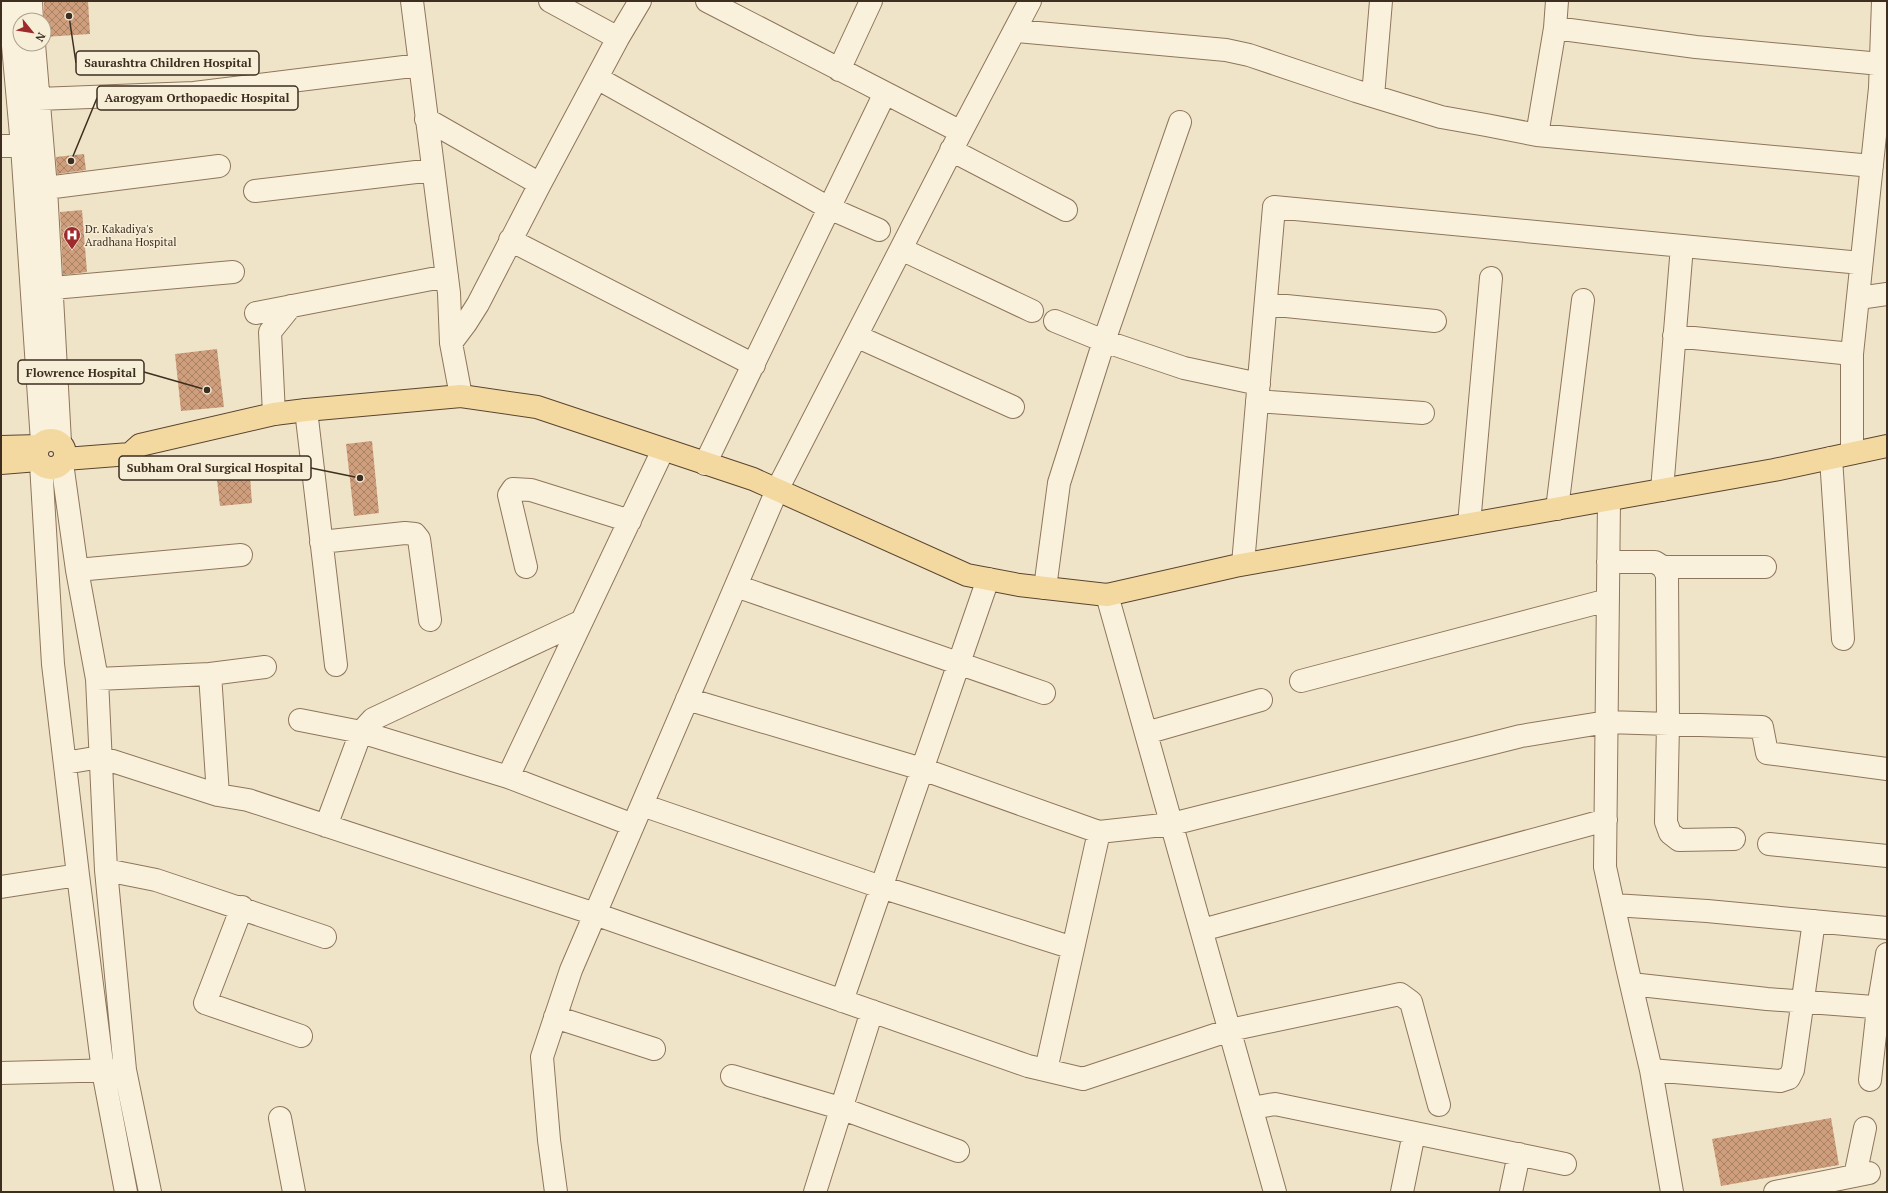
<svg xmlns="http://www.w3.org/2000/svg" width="1888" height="1193" font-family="'PT Serif',serif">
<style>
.building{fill:url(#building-cross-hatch)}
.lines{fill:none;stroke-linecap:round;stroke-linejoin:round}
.minor-casing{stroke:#8d765c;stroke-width:24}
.major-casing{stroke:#5b4430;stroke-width:24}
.minor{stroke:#faf1dc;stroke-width:22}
.major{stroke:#f3d9a0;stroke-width:22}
.labels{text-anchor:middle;stroke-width:3;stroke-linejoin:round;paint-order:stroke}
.poi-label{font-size:11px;fill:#3d2e20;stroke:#f7eed8;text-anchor:start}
.leader{fill:none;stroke:#3d2e20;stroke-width:1.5}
.callout-dot{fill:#3d2e20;stroke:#f7eed8;stroke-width:1.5}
.callout{fill:#f7eed8;stroke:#3d2e20;stroke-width:1.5}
.callout-label{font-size:12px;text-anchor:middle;font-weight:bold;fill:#3d2e20}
</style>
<defs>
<pattern id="building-cross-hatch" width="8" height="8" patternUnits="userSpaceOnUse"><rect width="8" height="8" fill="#cf9f7d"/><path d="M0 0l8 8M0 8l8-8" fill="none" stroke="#a98266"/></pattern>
</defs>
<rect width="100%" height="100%" fill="#f0e4c8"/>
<!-- building -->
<path class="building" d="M44 1H88L90 34 44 37Z
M84 154 86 170 57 174 56 157Z
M82 210 87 272 63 275 60 212Z
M217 349 224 407 181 411 175 354Z
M372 441 379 513 354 516 346 444Z
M250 477 252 503 220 506 217 480Z
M1831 1118 1839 1165 1721 1186 1712 1139Z"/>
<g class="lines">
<defs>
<path id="minor" d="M9 1 22 146 42 442
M31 1 32 20
M412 1 449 293 451 343 461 396
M550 1 618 38
M707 1 961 132
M1555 28 1696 47 1881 64
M1016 31 1226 50 1249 55 1356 91 1441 117 1486 125 1537 135 1872 166
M34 44 46 188 60 442
M839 70 871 1
M597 78 829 208 879 230
M1373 96 1381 1
M38 99 194 93 420 65
M426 119 540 184
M1537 135 1555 28 1557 1
M1 146H36
M951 150 1066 210
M46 188 219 166
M255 191 433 170
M510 240 754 365
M901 249 1032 311
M53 288 233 272
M1859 298 1887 294
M1266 304 1435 321
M256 313 447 276
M1055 321 1104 341 1180 122
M856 336 1013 407
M1674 336 1852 354
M451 343 466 323 478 304 540 184 618 38 640 1
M1257 401 1423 413
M306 410 336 665
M274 414 270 332 291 306
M1852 453V354L1880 88 1883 1
M1831 458 1843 639
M62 463 77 570 97 679 106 870 125 1070 150 1192
M41 464 53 664 78 875 103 1071 126 1192
M705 464 885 93
M1662 490 1682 246
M1609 500 1605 867 1627 967 1651 1070 1672 1192
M1557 509 1583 300
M1469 524 1491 278
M321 542 405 533 415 534 419 539 430 620
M1608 562H1655L1663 567 1667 575 1668 724 1666 822 1670 833 1679 840 1734 839
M1243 564 1274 207 1861 263
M526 567 509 495 513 489 531 490 630 521
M1663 567H1765
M77 570 241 555
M736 586 1044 693
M1045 588 1059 483 1104 341 1184 368 1259 384
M1107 595 1275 1192
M210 674 265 667
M97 679 210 674 218 795
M1301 681 1608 600
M687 699 922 769 1099 832
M300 720 361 732 508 777 633 825
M1146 733 1261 700
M65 763 100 757 218 795 248 800 595 914 1028 1066 1083 1079 1230 1030 1400 994 1411 1002 1439 1105
M508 777 663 450
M642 805 881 887 1073 948
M326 826 361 732 373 719 582 621
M1769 844 1887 856
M106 870 156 880 325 937
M1 887 78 875
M1614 905 1707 911 1887 928
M242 907 205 1003 301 1036
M1202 930 1606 820
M1631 984 1767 999 1887 1008
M842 1001 988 579
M555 1017 654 1049
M1046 1070 1099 832 1172 824 1521 736 1607 722 1762 727 1767 753 1887 769
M1651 1070 1780 1081 1789 1078 1793 1070 1814 921
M1 1073 118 1070
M732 1076 840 1108 958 1151
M1870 1080 1878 1008 1887 954
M1252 1108 1275 1104 1565 1164
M280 1118 294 1192
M1855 1176 1865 1128
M556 1192 549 1140 542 1057 571 970 777 490 961 132 1030 1
M815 1192 872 1011
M1402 1192 1414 1133
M1511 1192 1519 1154
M1775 1192 1869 1173"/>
<path id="major" d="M37 454a14 14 0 1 1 28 0a14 14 0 1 1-28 0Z
M1 447 39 446
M65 459 130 454 140 445 274 414 306 410 461 396 537 407 753 479 967 575 1019 585 1107 595 1235 566 1774 470 1887 446
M1 463 38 460"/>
</defs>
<!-- minor casing -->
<use href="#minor" class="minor-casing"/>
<!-- major casing -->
<use href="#major" class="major-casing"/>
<!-- minor -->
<use href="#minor" class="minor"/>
<!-- major -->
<use href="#major" class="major"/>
</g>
<!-- icons -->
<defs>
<symbol id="hospital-pin" viewBox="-11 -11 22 30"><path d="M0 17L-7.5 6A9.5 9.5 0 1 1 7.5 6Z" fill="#9e2a2b" stroke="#f7eed8"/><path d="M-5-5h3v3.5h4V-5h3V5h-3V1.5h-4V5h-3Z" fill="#fff"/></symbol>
</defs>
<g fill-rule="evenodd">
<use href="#hospital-pin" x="62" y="225" width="20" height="27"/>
</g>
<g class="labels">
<!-- poi labels -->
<g class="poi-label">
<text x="85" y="233">Dr. Kakadiya's<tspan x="85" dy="13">Aradhana Hospital</tspan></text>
</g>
</g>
<!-- callouts -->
<path class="leader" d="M69 16L76 63M71 161L97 98M207 390L144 372M360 478L311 468"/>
<g class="callout-dot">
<circle cx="69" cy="16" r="4"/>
<circle cx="71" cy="161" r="4"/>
<circle cx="207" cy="390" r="4"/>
<circle cx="360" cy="478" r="4"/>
</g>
<g class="callout">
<rect x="76" y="51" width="183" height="24" rx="4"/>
<rect x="97" y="86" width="201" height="24" rx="4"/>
<rect x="18" y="360" width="126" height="24" rx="4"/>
<rect x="119" y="456" width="192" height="24" rx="4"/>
</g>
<g class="callout-label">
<text x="168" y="67">Saurashtra Children Hospital</text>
<text x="197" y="102">Aarogyam Orthopaedic Hospital</text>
<text x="81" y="377">Flowrence Hospital</text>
<text x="215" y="472">Subham Oral Surgical Hospital</text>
</g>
<!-- border -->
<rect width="1888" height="1193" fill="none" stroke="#3d2e20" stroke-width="4"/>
<!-- north arrow -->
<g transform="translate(32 32) rotate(120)"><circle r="19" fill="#f7eed8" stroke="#ada18e"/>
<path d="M0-3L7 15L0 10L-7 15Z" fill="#9e2a2b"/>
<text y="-6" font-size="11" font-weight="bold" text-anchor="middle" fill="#3d2e20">N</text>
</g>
</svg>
